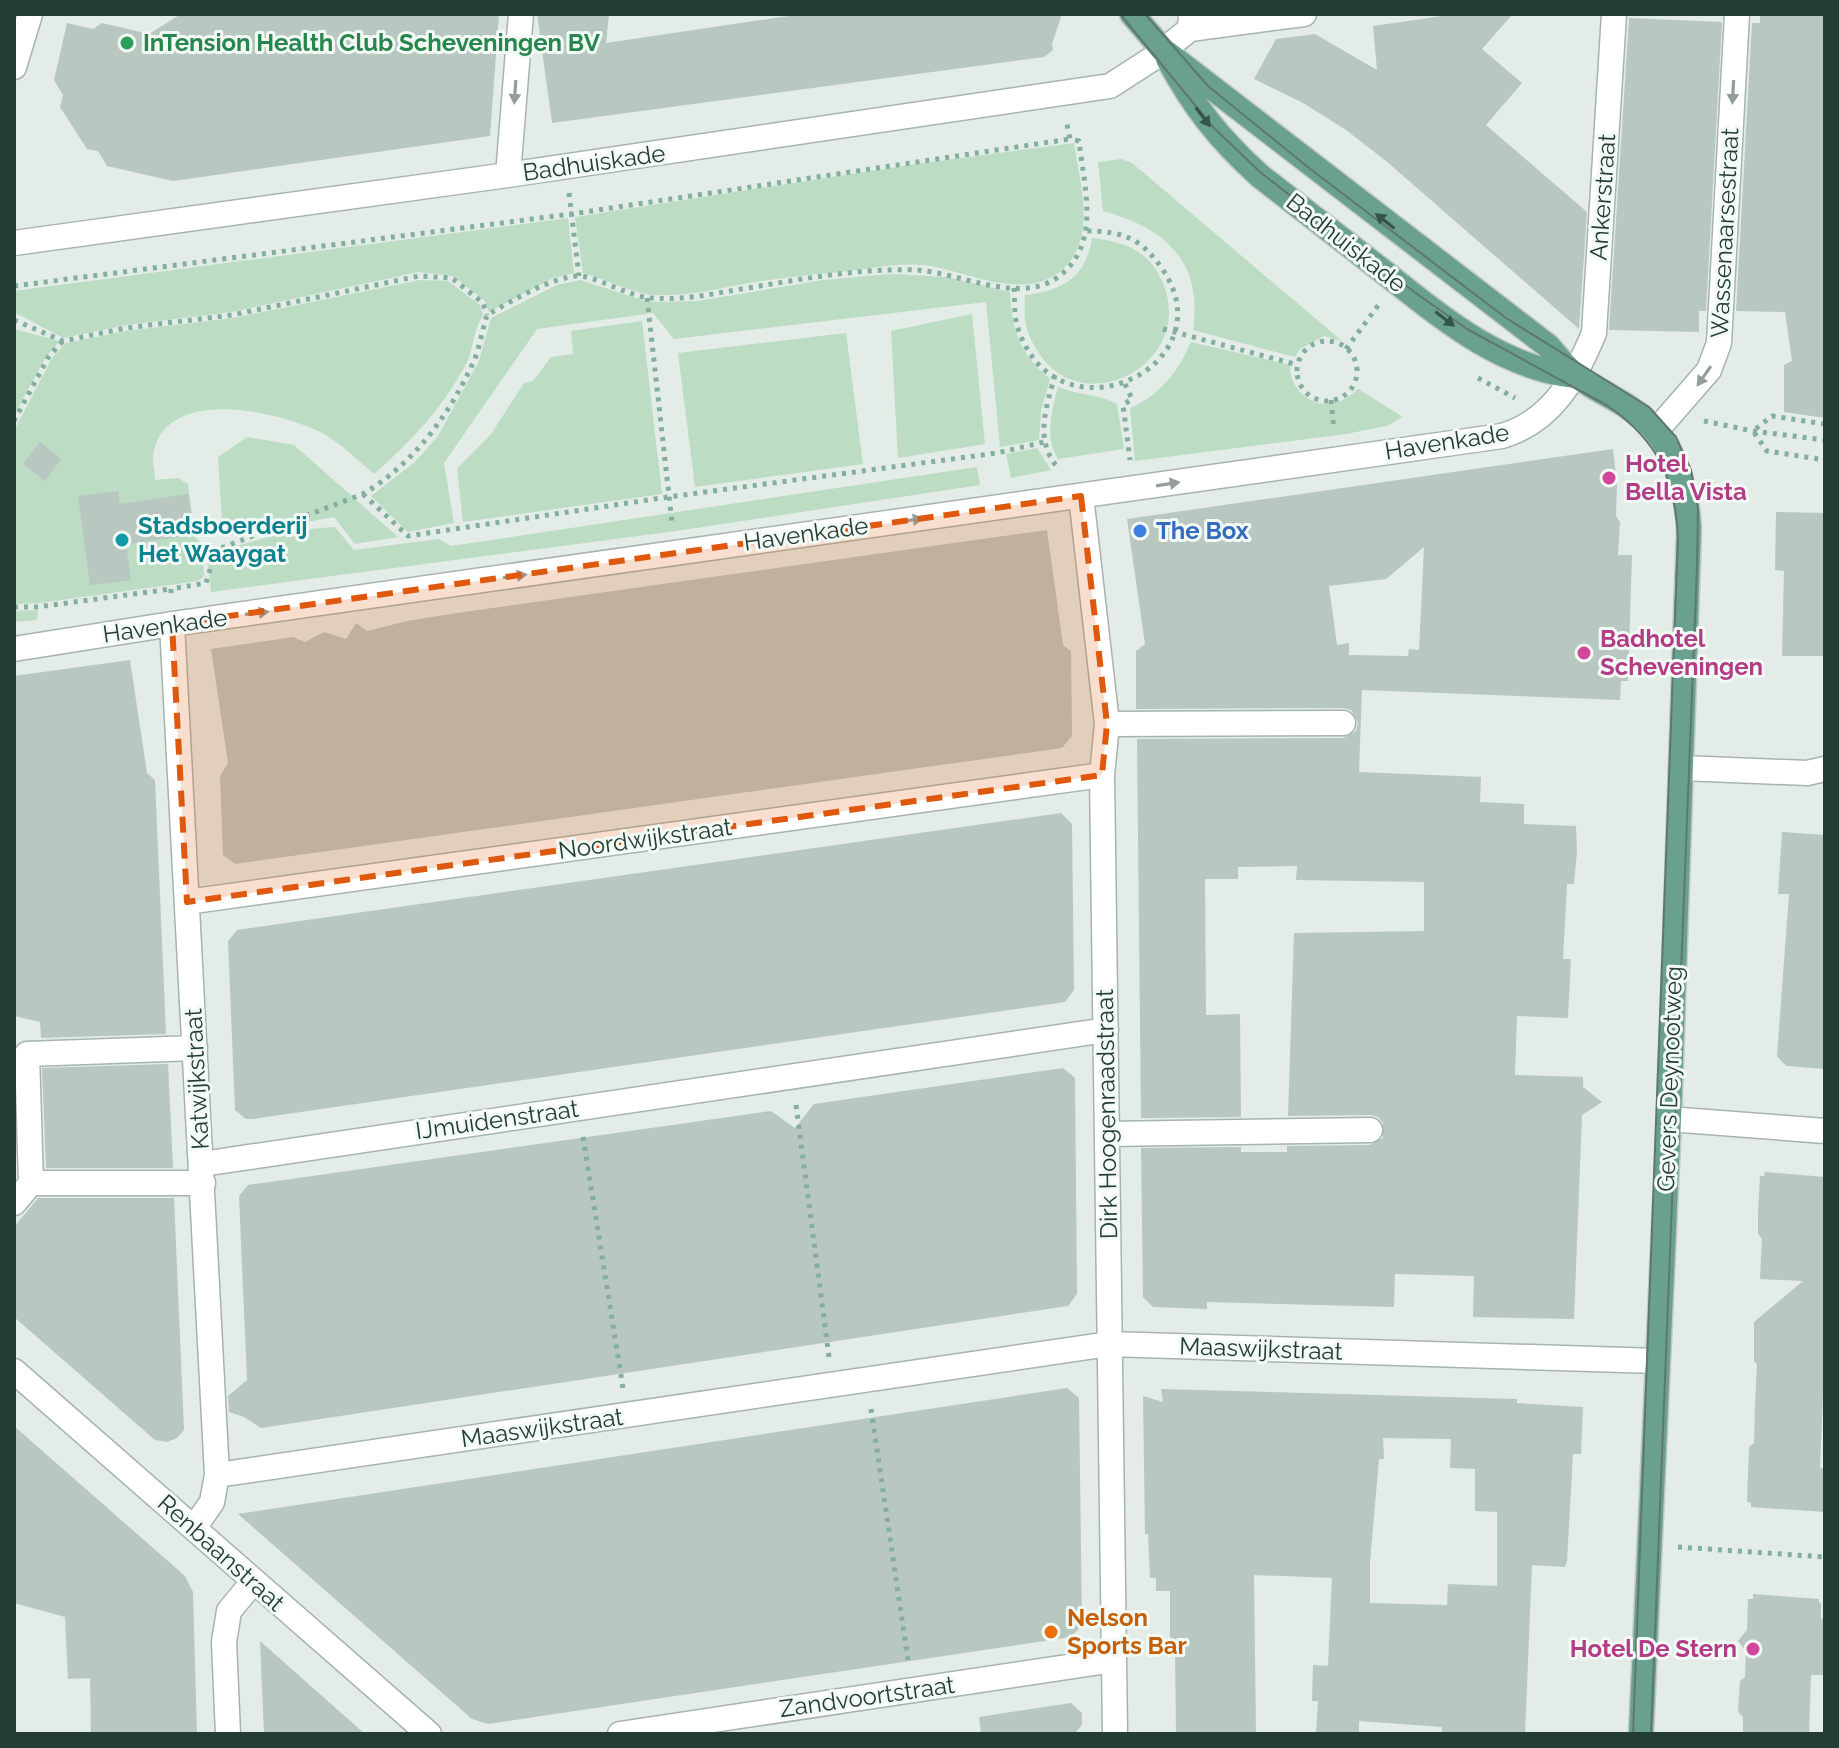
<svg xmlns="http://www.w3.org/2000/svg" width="1839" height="1748" font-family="Raleway,sans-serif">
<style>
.green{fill:#bcdcc3}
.building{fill:#b8c7c0;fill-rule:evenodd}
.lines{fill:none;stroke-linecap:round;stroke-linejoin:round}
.minor-casing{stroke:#a6b4ae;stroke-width:27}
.major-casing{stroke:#c1c8c6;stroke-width:27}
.path{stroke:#84ae9f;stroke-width:5;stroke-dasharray:4 6;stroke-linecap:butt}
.minor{stroke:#fff;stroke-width:24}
.major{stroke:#69a08f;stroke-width:24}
.tram{stroke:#5e786f;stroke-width:2}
.oneway{fill:#919e9a}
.oneway2{fill:#34554b}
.marked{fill:#de580e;fill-opacity:0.2;stroke:#de580e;stroke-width:6;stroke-dasharray:16 10;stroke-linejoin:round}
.leisure-dot{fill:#2e9e5b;stroke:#f3f9f5;stroke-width:3}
.hotel-dot{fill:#d1479c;stroke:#f3f9f5;stroke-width:3}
.shop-dot{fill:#3f7fe0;stroke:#f3f9f5;stroke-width:3}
.culture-dot{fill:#0f9aa8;stroke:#f3f9f5;stroke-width:3}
.food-dot{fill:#e8710a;stroke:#f3f9f5;stroke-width:3}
.labels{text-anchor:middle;stroke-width:6;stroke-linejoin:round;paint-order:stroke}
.leisure-label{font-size:24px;font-weight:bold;fill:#27864d;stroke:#f3f9f5;text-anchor:start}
.street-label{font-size:24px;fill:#233c34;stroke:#f3f9f5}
.hotel-label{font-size:24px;font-weight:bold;fill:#b23c85;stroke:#f3f9f5;text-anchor:start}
.culture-label{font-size:24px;font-weight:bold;fill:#0d838f;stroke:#f3f9f5;text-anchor:start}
.shop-label{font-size:24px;font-weight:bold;fill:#366cbe;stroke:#f3f9f5;text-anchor:start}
.food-label{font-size:24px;font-weight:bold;fill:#c56008;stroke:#f3f9f5;text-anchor:start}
</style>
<rect width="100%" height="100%" fill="#e3ece7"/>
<!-- green -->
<path class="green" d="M1074 143C1080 186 1099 242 1058 273 1018 301 966 270 923 265 901 263 878 267 857 270 821 274 784 277 749 283 716 289 686 297 653 295 633 293 604 279 583 273L575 217 916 164Z
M1122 159 1132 163 1342 341 1324 336 1300 349 1295 357 1193 330C1203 261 1165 228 1103 211L1098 162Z
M568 218 574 273 553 278 489 312 485 301 453 276 419 272 232 312 126 325 63 338 14 312V291Z
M1092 238C1123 242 1147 249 1161 279 1200 360 1085 424 1039 353 1032 343 1026 331 1025 319 1024 311 1025 303 1025 295 1062 291 1086 278 1092 238Z
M891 274 947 277 1010 292C1012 330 1019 354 1050 379L1041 411 1039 440 1000 447 986 302 674 339 653 313 537 329 444 463 454 523 408 532 371 496 415 462 438 436 479 361 491 318 557 285 580 280 649 302 698 301 823 280Z
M420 280 448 281 480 305 483 315C472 332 474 351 464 368 441 409 409 444 374 474 357 460 340 442 320 432 279 411 164 385 153 455 152 462 155 472 155 480L178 478 188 484 195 537 202 544 204 576 198 581 40 603 14 604V431L52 358 66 343 126 331 233 318Z
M972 314 985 444 898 458 891 331Z
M642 321 662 494 463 522 457 469 491 434 524 383 533 381 551 357 573 354 571 331Z
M14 329 60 341 46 357 14 415Z
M846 333 863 464 695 487 678 353Z
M1191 342 1290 365C1289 391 1316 412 1341 401 1347 398 1353 393 1358 389L1403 417 1386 426 1346 434 1135 461 1130 408C1160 395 1178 372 1191 342Z
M1058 387C1078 395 1098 394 1117 404L1124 449 1058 459C1044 438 1052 410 1058 387Z
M247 437 294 445 398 537 355 544 334 517 223 537 218 457Z
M1037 448 1051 470 1011 478 1006 454Z
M977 467 980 485 669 532 211 592 207 555C249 542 290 529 335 527L354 550 439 539 451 546Z
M38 610 37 620 14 622V611Z"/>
<!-- building -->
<path class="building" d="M181 14H499L490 136 173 181 107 166 98 151 87 149 60 107 63 95 54 80 67 23 93 29 102 23 149 34Z
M537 14H609L606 43 802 14H1062L1052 44 1053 50 1044 57 552 123Z
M1456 14H1513L1482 49 1522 83 1486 125 1587 212 1579 329 1386 161 1346 130 1303 103 1254 79 1276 39 1315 34 1377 70 1373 26Z
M1760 14H1825V418L1784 412V365L1792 361 1785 312 1736 311 1752 23H1760Z
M1629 18 1722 22 1706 311H1699V332L1609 330Z
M40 442 61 459 45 481 23 464Z
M1613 449 1617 485 1616 516 1620 522 1618 555H1632L1628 681H1621L1620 700 1362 690 1359 772 1481 777 1480 802 1524 804V824L1576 826 1577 851 1574 884H1567L1563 959H1571L1568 1018 1517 1016 1515 1075 1583 1077V1087L1602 1102 1582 1115 1574 1319 1473 1317 1474 1276 1395 1274 1394 1307 1207 1302V1309L1153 1307 1143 1297 1141 1148 1241 1147V1152H1287V1146L1370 1145 1383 1138V1123L1378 1117 1371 1115 1288 1116 1294 933 1424 931V882L1296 880 1297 866 1238 867V879H1205L1206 1015 1240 1014 1241 1117 1141 1118 1137 739 1343 738 1356 731 1358 722 1351 710 1343 708 1136 709V651L1145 644 1127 519ZM1424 547 1419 650 1409 649 1408 656 1349 655V643L1337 645 1329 586 1386 579Z
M118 491 120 504 188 494 194 535 126 544 131 580 90 585 78 496Z
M1776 512 1825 513V656H1782L1784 571 1775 570Z
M1047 530 1063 645 1071 651 1072 736 1062 748 235 864 223 855 220 776 228 763 211 649 293 637 305 642 324 632 346 639 356 623 367 631 407 621 457 613Z
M130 660 147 773 155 780 166 1034 41 1038 40 1022 14 1016V676Z
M1061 813 1072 824 1074 990 1065 1002 252 1119H246L235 1110 228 941 237 930Z
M1782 832 1825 835V1069L1786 1066 1777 1056 1789 894H1778Z
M168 1064 173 1168H46L42 1068Z
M1063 1068 1075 1078 1077 1294 1068 1306 261 1428 244 1417 229 1412 228 1396 247 1380 239 1196 248 1185 771 1111 795 1128 814 1104Z
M1765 1172 1825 1177V1347L1820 1468H1825V1512L1751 1507V1503L1747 1502 1749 1447 1754 1443 1755 1405 1757 1364 1754 1361V1322L1803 1281 1760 1279 1762 1239 1758 1234V1212L1760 1176H1764Z
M38 1198H174L184 1430 177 1438 167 1442 155 1440 14 1317V1227Z
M1067 1388 1079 1398 1082 1625 1071 1637 488 1724 472 1719 238 1514Z
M1161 1389 1517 1399V1403L1583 1407 1581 1454H1573L1567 1561 1565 1567 1532 1565 1525 1734H1442V1727L1359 1721V1734H1316L1318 1701H1312L1313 1665 1328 1666 1332 1578 1254 1575 1256 1734H1176L1175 1649 1170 1646V1591H1156V1578H1150L1148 1534H1145L1143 1396 1163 1402ZM1383 1438 1451 1439 1450 1468 1475 1469V1511L1497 1512V1586L1448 1584 1447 1605 1370 1603V1562L1379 1459H1384Z
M14 1426 185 1576 193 1592 197 1734H91L90 1678 68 1679 65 1617 14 1603Z
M1753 1594 1819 1599V1603H1821V1619H1825V1675H1811L1809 1734H1743V1717L1738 1712 1739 1697 1740 1681 1745 1677 1746 1651 1738 1641 1747 1630 1748 1599H1753Z
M260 1641 365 1734H264Z
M1071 1703 1082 1713V1725L1074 1734H981L979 1717Z"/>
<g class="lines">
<defs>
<path id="minor" d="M1190 29 1304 14
M14 67 30 14
M508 175 521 14
M14 243 508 175 1110 86 1155 57 1190 29 1191 14
M1656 431 1709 370 1719 343 1737 14
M1081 496 1107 724 1102 775 1115 1734
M172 624 217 1475 212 1502 194 1528
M14 649 172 624 1502 436C1552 421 1575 379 1594 333L1614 14
M1107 724 1343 723
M1682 768 1807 773 1825 769
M187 902 1102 775
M1669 1119 1825 1131
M1107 1134 1370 1130
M202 1164 1106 1030
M31 1183H203
M14 1203 31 1183 27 1054 195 1048
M14 1371 429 1734
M217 1475 1109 1344 1657 1361
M228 1734 224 1642 229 1611 253 1582
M620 1734 1114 1660"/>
<path id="major" d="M1132 14 1163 50 1548 346C1557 356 1566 369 1578 377 1594 389 1614 397 1631 409 1672 437 1686 481 1689 528L1669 1119 1641 1734
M1168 59C1194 107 1219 139 1260 176 1300 207 1340 238 1380 269 1440 316 1498 367 1575 376"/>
</defs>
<!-- minor casing -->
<use href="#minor" class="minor-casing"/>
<!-- major casing -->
<use href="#major" class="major-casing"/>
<!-- path -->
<path class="path" d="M569 193 579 276
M14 286 571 214 1070 139
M1014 288C1015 300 1014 314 1017 325 1053 448 1229 368 1163 270 1142 239 1124 231 1086 231
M647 298 672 523
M14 320 63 341 126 328 232 315 419 276 452 278 483 303 487 315
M1163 329 1298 365
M1297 371a30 30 0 1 1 60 0a30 30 0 1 1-60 0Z
M1346 349 1380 303
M1055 375C1046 408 1034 440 1058 468
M1478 378 1515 398
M1125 384 1132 399 1123 405 1130 460
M1331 400 1334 429
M14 421 49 356 63 341
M1704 421 1753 431 1825 440
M1825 424 1772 416 1753 431 1767 451 1825 460
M363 494 408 536 668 497 997 453 1044 442
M171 593V589L206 583 216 550 363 494C414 463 448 417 473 363 480 348 482 330 487 315 514 300 545 280 576 276 595 275 629 297 651 298 687 301 719 292 754 287 807 278 863 268 917 270 960 273 1020 305 1058 277 1102 245 1084 187 1079 141L1070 139 1066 120
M14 607H37L171 589
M796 1105 829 1357
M583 1137 623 1388
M871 1409 908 1660
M1678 1547 1825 1557"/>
<!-- minor -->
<use href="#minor" class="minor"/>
<!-- major -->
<use href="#major" class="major"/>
<!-- tram -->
<path class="tram" d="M1120 14 1214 128 1260 172 1417 294 1467 329 1608 406C1658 441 1675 478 1678 538L1633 1734
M1145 14 1208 86 1309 168 1506 318 1649 407 1676 437 1691 470 1698 509 1697 567 1651 1734"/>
</g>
<!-- one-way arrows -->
<defs><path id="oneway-solid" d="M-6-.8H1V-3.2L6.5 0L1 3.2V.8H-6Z" transform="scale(2)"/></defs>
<g class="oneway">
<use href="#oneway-solid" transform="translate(515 92) rotate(94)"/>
<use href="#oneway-solid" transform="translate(1733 92) rotate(93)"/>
<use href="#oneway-solid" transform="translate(1704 376) rotate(125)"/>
<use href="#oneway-solid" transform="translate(1168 484) rotate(-9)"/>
<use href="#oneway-solid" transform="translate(911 520) rotate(-8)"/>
<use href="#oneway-solid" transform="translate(515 576) rotate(-8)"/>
<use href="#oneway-solid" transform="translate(257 613) rotate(-7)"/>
</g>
<g class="oneway2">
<use href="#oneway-solid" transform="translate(1203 117) rotate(53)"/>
<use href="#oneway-solid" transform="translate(1385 221) rotate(-142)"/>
<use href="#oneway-solid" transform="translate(1445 319) rotate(37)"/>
</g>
<!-- marked area -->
<path class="marked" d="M1081 496 1107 724 1102 775 187 902 172 624Z"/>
<!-- markers -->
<circle class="leisure-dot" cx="127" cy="43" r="8"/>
<g class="hotel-dot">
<circle cx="1609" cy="478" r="8"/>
<circle cx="1584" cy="653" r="8"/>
<circle cx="1753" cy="1649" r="8"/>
</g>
<circle class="shop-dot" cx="1140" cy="531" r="8"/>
<circle class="culture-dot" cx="122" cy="540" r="8"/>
<circle class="food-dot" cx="1051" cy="1632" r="8"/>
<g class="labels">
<!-- leisure labels -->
<g class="leisure-label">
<text x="143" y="51">InTension Health Club Scheveningen BV</text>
</g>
<!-- street labels -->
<g class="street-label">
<text transform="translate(594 163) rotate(-8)" y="8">Badhuiskade</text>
<text transform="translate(1603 197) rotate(-86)" y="8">Ankerstraat</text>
<text transform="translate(1725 233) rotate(-87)" y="8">Wassenaarsestraat</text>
<text transform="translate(1346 243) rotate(38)" y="8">Badhuiskade</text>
<text transform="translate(1447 442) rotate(-9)" y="8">Havenkade</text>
<text transform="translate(806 534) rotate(-8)" y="8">Havenkade</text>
<text transform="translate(165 626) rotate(-8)" y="8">Havenkade</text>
<text transform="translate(645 839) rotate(-8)" y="8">Noordwijkstraat</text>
<text transform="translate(197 1079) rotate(-93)" y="8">Katwijkstraat</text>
<text transform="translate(1670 1079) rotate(-88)" y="8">Gevers Deynootweg</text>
<text transform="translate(1107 1114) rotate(-91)" y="8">Dirk Hoogenraadstraat</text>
<text transform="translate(497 1120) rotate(-8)" y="8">IJmuidenstraat</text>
<text transform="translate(1261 1349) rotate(2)" y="8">Maaswijkstraat</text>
<text transform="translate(542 1428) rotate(-8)" y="8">Maaswijkstraat</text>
<text transform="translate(221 1553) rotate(42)" y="8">Renbaanstraat</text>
<text transform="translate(867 1697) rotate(-8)" y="8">Zandvoortstraat</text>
</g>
<!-- hotel labels -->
<g class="hotel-label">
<text x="1625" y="472">Hotel<tspan x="1625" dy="28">Bella Vista</tspan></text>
<text x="1600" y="647">Badhotel<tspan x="1600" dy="28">Scheveningen</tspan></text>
<text x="1737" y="1657" text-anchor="end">Hotel De Stern</text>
</g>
<!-- culture labels -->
<g class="culture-label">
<text x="138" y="534">Stadsboerderij<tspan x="138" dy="28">Het Waaygat</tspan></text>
</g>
<!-- shop labels -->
<g class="shop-label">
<text x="1156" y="539">The Box</text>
</g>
<!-- food labels -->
<g class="food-label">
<text x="1067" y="1626">Nelson<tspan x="1067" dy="28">Sports Bar</tspan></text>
</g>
</g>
<!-- border -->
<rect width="1839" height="1748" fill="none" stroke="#233c34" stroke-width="32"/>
</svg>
